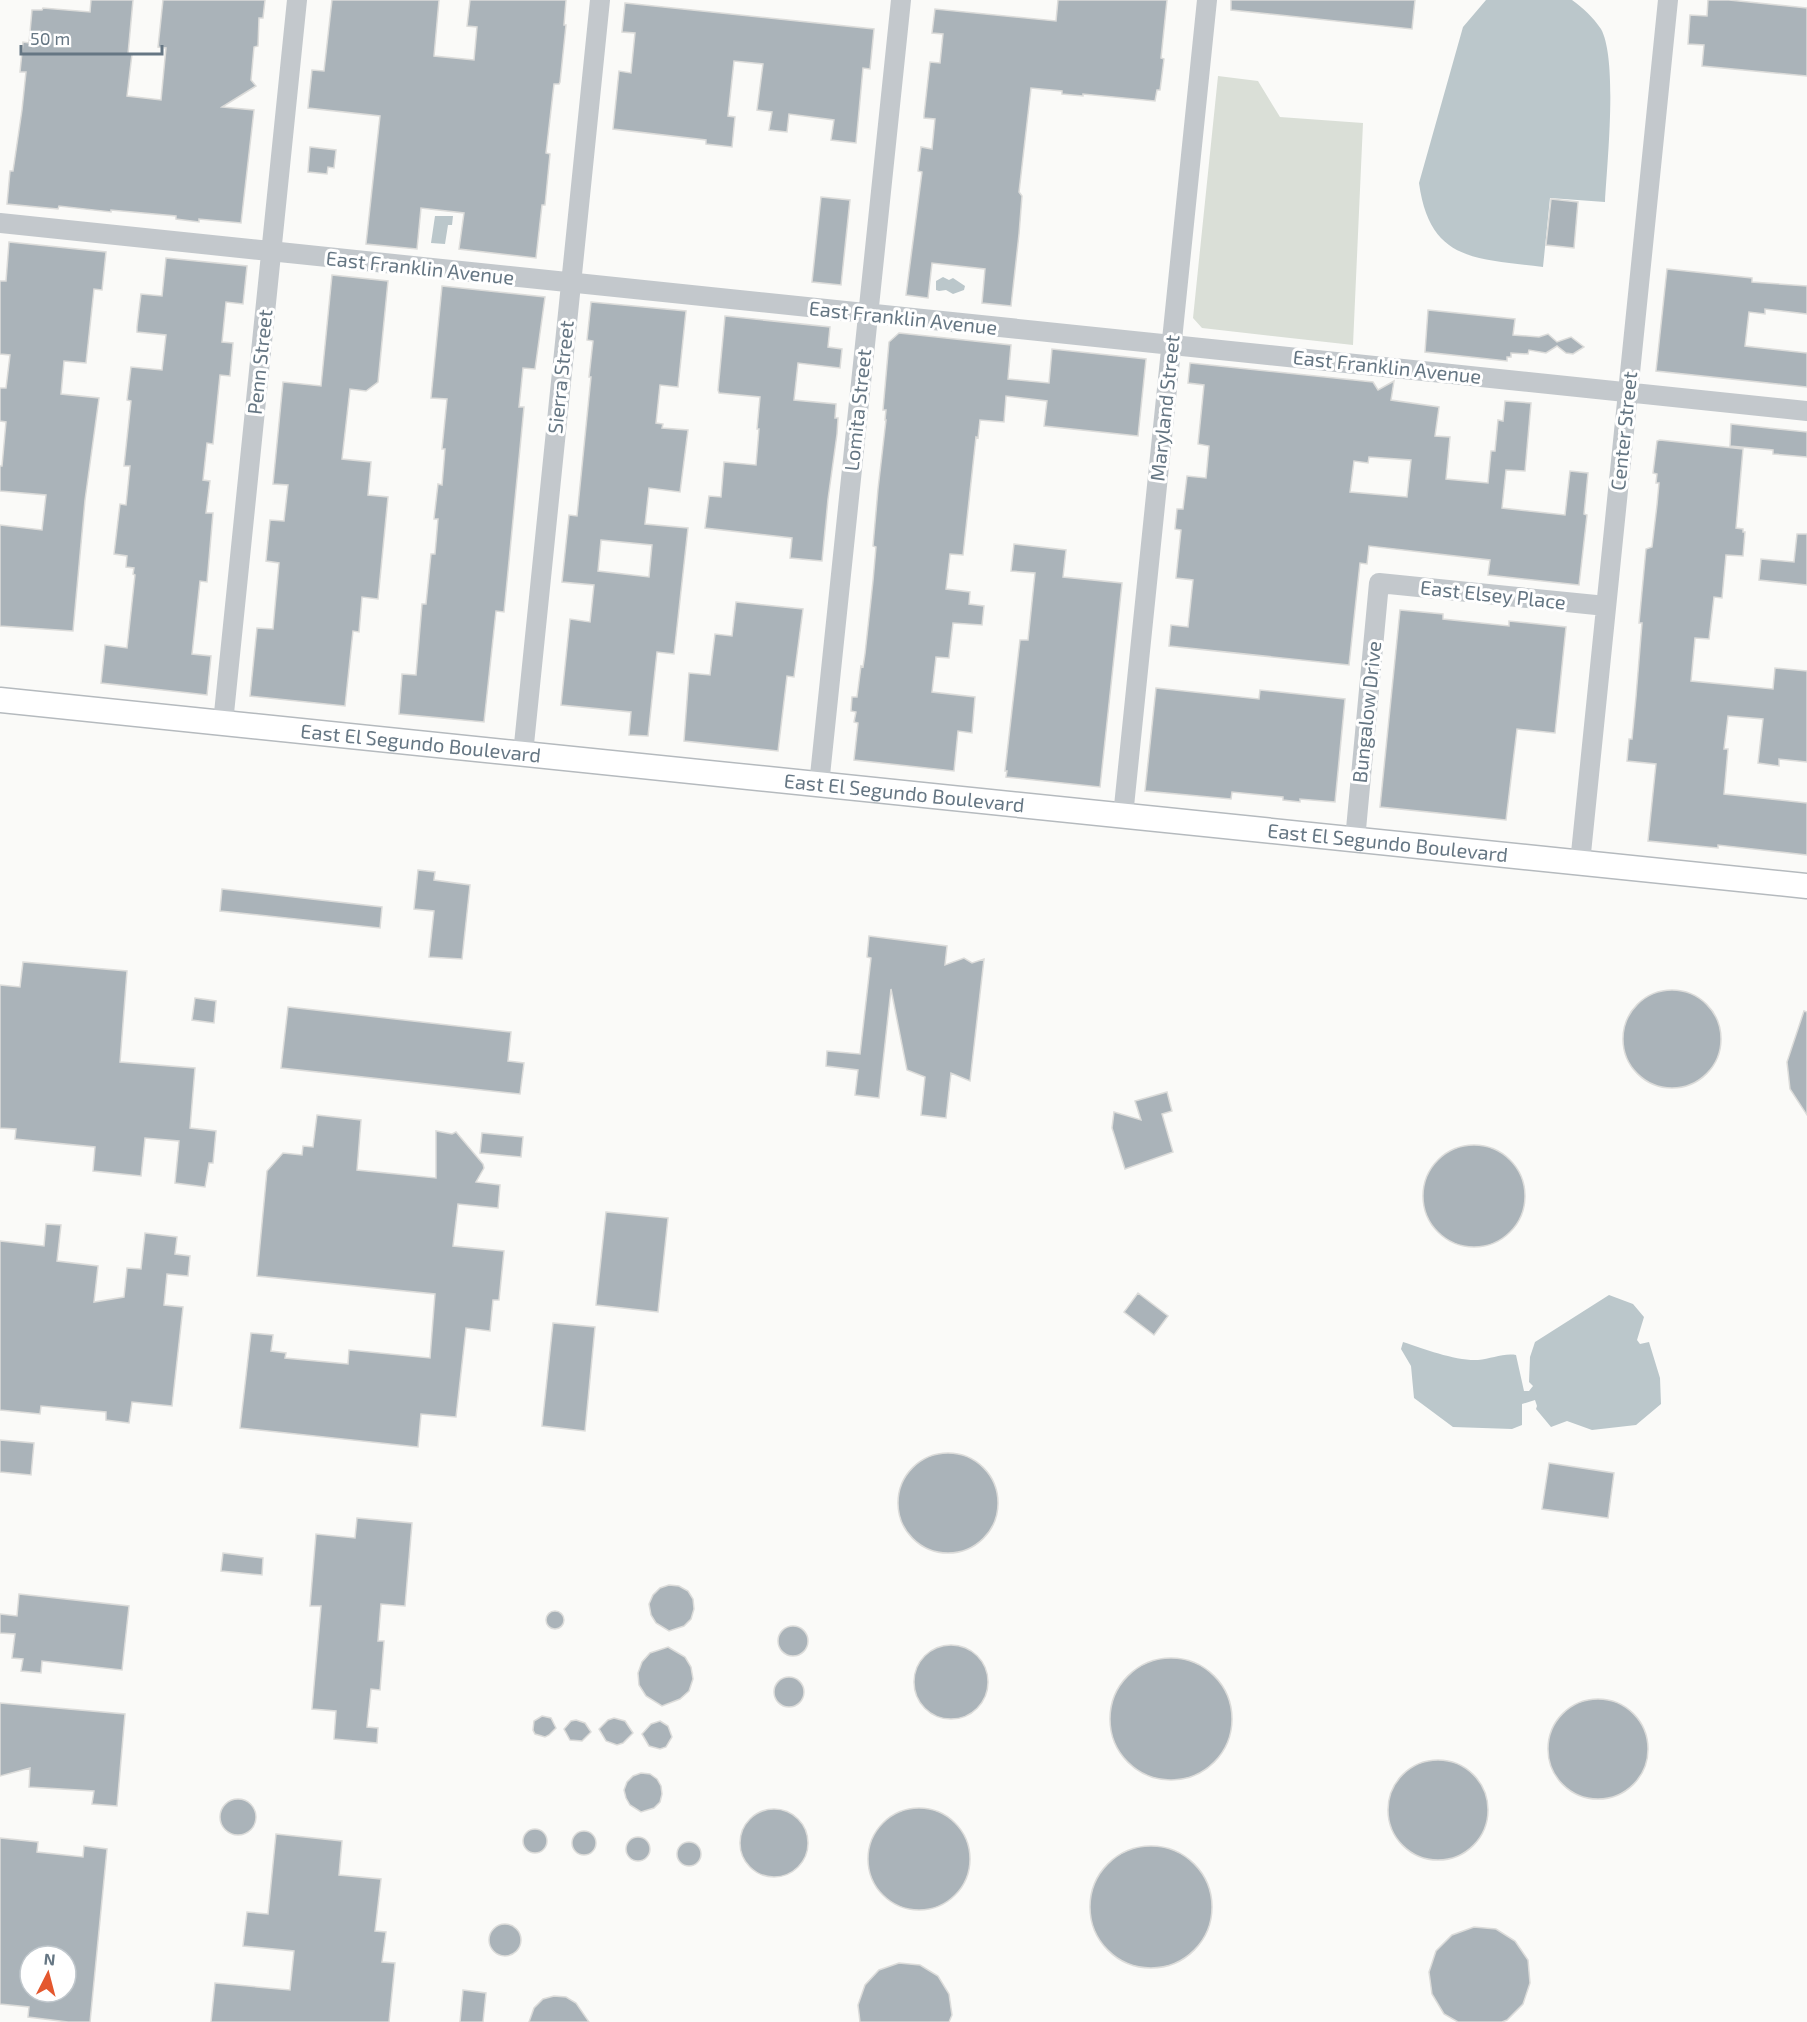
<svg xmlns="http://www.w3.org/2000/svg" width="1807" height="2022" font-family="'Exo 2',sans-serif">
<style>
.green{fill:#dadfd7}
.water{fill:#bbc7cb}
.building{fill:#aab3b9;stroke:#dcdcda;stroke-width:1.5;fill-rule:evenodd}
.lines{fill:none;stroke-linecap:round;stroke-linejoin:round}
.major-casing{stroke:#b5babe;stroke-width:27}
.minor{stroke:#c3c8cc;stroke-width:20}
.major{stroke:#fff;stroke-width:24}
.labels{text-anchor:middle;stroke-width:6;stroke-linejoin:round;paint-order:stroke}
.street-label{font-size:20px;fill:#657683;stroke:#fff}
</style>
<rect width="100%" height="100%" fill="#fafaf8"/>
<!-- green -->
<path class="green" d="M1218 76 1258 81 1280 117 1363 123 1353 345 1202 328 1193 318Z"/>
<!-- water -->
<path class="water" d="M1572 0C1583 8 1593 17 1601 29 1618 60 1607 163 1605 202L1550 198 1543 267C1477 258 1430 263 1419 183L1463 27 1486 0Z
M435 216H453L452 225H448L445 244 431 243Z
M943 277 949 280 953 278 965 286 964 290 953 294 946 290 939 291 936 290V281Z
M1609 1295 1633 1304 1644 1317 1637 1340 1640 1344 1649 1342 1660 1378 1661 1404 1636 1425 1592 1430 1567 1421 1551 1427 1536 1409 1537 1406 1535 1400 1522 1404V1425L1512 1429 1453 1427 1414 1398 1411 1366 1401 1349 1403 1342C1425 1349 1455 1361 1478 1360 1491 1359 1503 1353 1516 1355L1524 1391H1529L1533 1386 1529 1382 1530 1357 1535 1342Z"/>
<!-- building -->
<path class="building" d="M91 0H133L128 54H132L127 96 161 100 166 48 158 47 163 0H265L263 18H259L258 46 254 47 251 80 256 86 222 107 254 110 241 223 199 219V222L176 219V216L111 210V212L59 206 58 209 7 204 10 171H13L22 110 26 72H20L23 42 29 43 32 10H42L43 8 90 12Z
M332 0H439L434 56 474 60 477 27 467 26 470 0H566L564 25H566L560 82 559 84H554L546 153 550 154 545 205H542L536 258 459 249 464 213 421 208 417 249 366 244 380 116 308 108 312 70 324 71Z
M1058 0H1167L1161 58 1164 59 1160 90H1157L1155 101 1083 94V96L1062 94V91L1031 88 1019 192 1022 196 1019 234 1011 306 982 303 985 269 932 263 928 298 906 295 922 172 918 171 921 147 932 149 935 119 924 118V115L930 62 940 63 943 34 932 33 935 9 1056 21Z
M1231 0H1415L1412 29 1231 10Z
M1708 0H1729L1807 8V76L1702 66 1704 45 1688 44 1690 15 1707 16Z
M625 3 874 29 870 69 863 68 856 143 831 140 834 120 789 114 787 132 769 130 772 112 757 110 763 64 734 61 728 116 735 117 732 147 706 144V140L613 129 619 71 631 73 635 33 622 32Z
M310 147 336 150 334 168 328 167 327 174 308 172Z
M821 197 850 200 841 285 812 282Z
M1551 199 1578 202 1574 248 1546 245Z
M9 242 106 252 102 290 94 289 86 363 64 361 61 394 99 398 85 500 73 631 0 626V525L42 530 46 495 0 491V466H2L6 422 0 421V388H6L10 355 0 354V281H6Z
M166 258 247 266 243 304 226 302 222 342 233 343 230 376 220 375 213 444 207 443 203 480 210 481 206 513H213L207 582 200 581 192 654 211 656 207 695 101 683 105 645 127 648 135 575 133 574 134 568 126 567 127 556 114 554 120 504 126 505 130 466H124L131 401 127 400 131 367 162 370 166 335 137 332V327L141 294 162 296Z
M1667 269 1752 278V282L1807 286V314L1765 309V314L1749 312 1745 346 1807 353V387L1656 371Z
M332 275 388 281 378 382 366 391 350 389 342 459 371 462 368 495 388 497 378 599 362 597 359 632 353 631 345 706 250 696 257 628 273 629 279 563 266 561 270 520 284 521 288 485 273 484 283 382 321 386Z
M442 286 545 297 535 369 523 368 519 407H524L504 612 496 611 484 722 399 714 402 674 416 675 422 604H426L431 554H435L438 519H434L438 484 442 485 445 449H442L447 399 431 398Z
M591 302 686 311 678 387 660 385 656 423 663 424 662 428 688 430 680 492 649 488 645 524 688 528 674 654 657 652 648 736 629 735 631 712 561 705 570 619 590 622 594 585 562 582 569 515 577 516 591 377H589L593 341 587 340ZM601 540 652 545 649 577 598 571Z
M1428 310 1515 319 1513 335 1539 337 1548 334 1557 342 1571 337 1584 347 1573 354 1566 353 1557 346 1546 353 1529 350 1528 354 1511 353V357H1507V361L1425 352Z
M725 316 830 327 828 347 842 349 840 368 798 363 794 400 836 404 835 418H838L837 434 828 499 822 561 790 558 792 538 705 528 709 496 721 497 724 462 756 465 759 429H757L760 397 719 393 718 390Z
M899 333 1011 345 1008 379 1049 383 1052 349 1146 359 1138 436 1044 426 1047 401 1006 396 1004 422 980 420 978 438 976 437 963 555 950 554 946 589 970 592 969 604 984 606 982 625 953 623 949 658 936 657 932 692 975 697 972 733 958 731 954 771 854 760 858 723 854 722 856 712 851 711 852 697H857L861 666 863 667 865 654 873 581 876 547 873 546 878 489 886 420H885L886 410H883L889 342Z
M1190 363 1373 382 1378 390 1394 381 1391 400 1439 407 1435 436 1450 437 1446 479 1488 483 1491 451H1495L1498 420 1503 421 1505 401 1531 403 1525 471 1506 470 1502 508 1565 515 1570 471 1588 473 1584 514 1587 515 1579 585 1488 575 1490 560 1369 546 1367 564 1360 563 1349 665 1169 646 1171 625 1188 627 1193 580 1176 578 1181 530 1175 529 1177 509H1183L1187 476 1206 478 1209 446 1198 444 1204 385 1188 383ZM1369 457 1411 460 1407 497 1350 492 1354 461 1368 463Z
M1731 424 1807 432V457L1773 454V450L1730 446Z
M1660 440 1743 449 1736 528 1743 529V532H1745L1743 556 1726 555 1722 598 1714 597 1709 639 1695 638 1691 681 1773 689 1775 668 1807 671V762L1779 759V766L1758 763 1763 719 1728 716 1724 749H1728L1724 794 1807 803V855L1718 845V848L1648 841 1656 764 1627 761 1629 739H1632L1636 697 1642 623H1639L1646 549 1652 547 1657 505 1659 483H1656L1657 474 1653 473 1657 441Z
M1797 534H1807V585L1759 580 1761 559 1794 562Z
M1014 544 1066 550 1063 577 1122 583 1100 787 1006 777 1007 771H1005L1020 640H1028L1035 573 1011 571Z
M736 602 803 609 794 677 787 676 778 751 684 741 689 673 710 675 715 634 732 636Z
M1400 610 1443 614V619L1509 626V621L1566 627 1555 733 1517 729 1506 820 1380 807Z
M1156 688 1259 699 1260 690 1345 699 1335 802 1300 799V802L1283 800V797L1232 792 1231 799 1145 791Z
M418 870 435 872 434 880 470 885 462 959 429 957 434 911 414 909Z
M222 889 382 907 380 928 220 911Z
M869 936 947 946 945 965 964 958 972 963 984 959 970 1081 951 1073 946 1118 921 1115 925 1077 907 1070 891 989 879 1098 855 1095 858 1070 826 1066 827 1051 860 1054 871 958 867 957Z
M23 962 127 971 120 1062 195 1068 190 1128 216 1131 213 1163H209L205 1187 175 1183 179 1141 145 1138 141 1176 93 1171 95 1147 15 1139 16 1129 0 1128V985L20 987Z
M1623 1039a49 49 0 1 1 98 0a49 49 0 1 1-98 0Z
M195 998 216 1001 214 1023 192 1020Z
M288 1007 511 1032 508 1061 524 1063 520 1094 281 1068Z
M1804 1011 1807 1012V1115L1790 1089 1787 1062Z
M1167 1092 1172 1111 1162 1114 1173 1152 1125 1169 1112 1128 1114 1112 1141 1120 1135 1101Z
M317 1115 361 1120 357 1170 436 1178V1131L452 1134 456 1132 483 1164 484 1168 476 1182 500 1185 498 1208 458 1204 453 1246 504 1251 499 1300H493L490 1331 466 1328 456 1417 421 1414 418 1447 240 1428 251 1333 273 1335 271 1351 286 1353 285 1358 348 1364 349 1350 430 1358 435 1294 257 1276 267 1171 283 1153 302 1155 303 1146 313 1147Z
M482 1133 523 1137 521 1157 480 1153Z
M1423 1196a51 51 0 1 1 102 0a51 51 0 1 1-102 0Z
M606 1212 668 1218 658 1312 596 1305Z
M46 1224 61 1225 57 1261 98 1266 94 1302 124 1297 127 1268 141 1269 145 1233 177 1237 175 1254 190 1256 188 1276 167 1274 164 1305 183 1307 172 1406 132 1402 129 1423 106 1420V1412L41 1406 40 1414 0 1410V1241L44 1246Z
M1138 1293 1168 1316 1154 1335 1124 1312Z
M553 1323 595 1327 585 1431 542 1426Z
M0 1440 34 1443 31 1475 0 1472Z
M898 1503a50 50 0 1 1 100 0a50 50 0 1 1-100 0Z
M1549 1463 1614 1473 1608 1518 1542 1509Z
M357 1518 412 1523 405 1606 381 1604 378 1641H384L380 1690 371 1689 367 1727 378 1728 377 1743 334 1739 336 1711 312 1709 321 1606H310L316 1534 355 1538Z
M223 1553 263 1558 262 1575 221 1571Z
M669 1585 679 1586 688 1591 693 1599 694 1609 691 1619 684 1626 669 1631 656 1623 651 1615 649 1604 653 1595 660 1588Z
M19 1594 129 1606 122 1670 42 1661 41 1673 21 1671 23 1659 12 1658 15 1634 0 1633V1614L17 1616Z
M546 1620a9 9 0 1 1 18 0a9 9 0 1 1-18 0Z
M778 1641a15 15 0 1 1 30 0a15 15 0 1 1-30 0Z
M914 1682a37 37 0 1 1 74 0a37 37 0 1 1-74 0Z
M668 1647 685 1657 691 1667 693 1679 689 1691 680 1699 662 1706 646 1696 639 1685 638 1673 642 1662 650 1653Z
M1110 1719a61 61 0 1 1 122 0a61 61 0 1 1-122 0Z
M774 1692a15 15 0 1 1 30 0a15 15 0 1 1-30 0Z
M1548 1749a50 50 0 1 1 100 0a50 50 0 1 1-100 0Z
M0 1703 125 1714 117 1806 92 1804 94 1791 29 1787 30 1768 0 1776Z
M542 1716 551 1718 556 1728 549 1735 545 1737 535 1734 533 1730 534 1721Z
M614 1718 625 1721 633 1733 623 1743 617 1745 606 1741 599 1729 608 1720Z
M576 1720 585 1723 591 1732 582 1741 570 1740 564 1729 571 1721Z
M660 1721 668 1726 672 1737 666 1747 660 1749 649 1746 642 1734 651 1724Z
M1388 1810a50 50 0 1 1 100 0a50 50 0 1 1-100 0Z
M641 1773 650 1774 657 1779 661 1786 662 1794 660 1802 654 1808 641 1812 630 1805 626 1798 624 1790 627 1782 633 1776Z
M220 1817a18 18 0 1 1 36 0a18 18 0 1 1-36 0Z
M868 1859a51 51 0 1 1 102 0a51 51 0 1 1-102 0Z
M740 1843a34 34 0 1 1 68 0a34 34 0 1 1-68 0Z
M523 1841a12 12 0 1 1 24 0a12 12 0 1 1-24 0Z
M572 1843a12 12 0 1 1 24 0a12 12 0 1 1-24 0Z
M276 1834 342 1841 339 1875 381 1879 375 1931 386 1932 382 1962 395 1963 389 2022H211L215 1983 290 1990 294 1951 243 1946 247 1912 268 1914Z
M626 1849a12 12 0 1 1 24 0a12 12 0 1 1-24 0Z
M0 1838 38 1842 37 1852 83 1857 84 1846 107 1849 90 2022H68L28 2017 29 2007 0 2004ZM30 1956H66V1992H30Z
M677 1854a12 12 0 1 1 24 0a12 12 0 1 1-24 0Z
M1090 1907a61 61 0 1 1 122 0a61 61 0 1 1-122 0Z
M489 1940a16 16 0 1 1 32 0a16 16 0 1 1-32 0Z
M1474 1927 1496 1929 1515 1941 1528 1960 1530 1983 1523 2004 1507 2020 1502 2022H1458L1444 2014 1432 1994 1429 1972 1436 1951 1452 1935Z
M899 1963 920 1965 938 1976 949 1994 952 2015 949 2022H860L858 2005 865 1985 879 1970Z
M463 1990 486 1993 483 2022H460Z
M554 1996 566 1997 576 2003 589 2022H529L534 2008 543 1999Z"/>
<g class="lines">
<defs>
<g id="major">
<path id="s1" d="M0 700 1807 886"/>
</g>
</defs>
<!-- major casing -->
<use href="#major" class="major-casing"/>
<!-- minor -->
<path class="minor" d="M0 223 1807 411
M223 723 297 0
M523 754 600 0
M819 785 901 0
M1123 816 1207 0
M1355 840 1379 583 1606 606
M1580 863 1668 0"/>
<!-- major -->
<use href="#major" class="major"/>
</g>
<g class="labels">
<!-- street labels -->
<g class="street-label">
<text transform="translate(420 268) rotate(6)" y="7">East Franklin Avenue</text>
<text transform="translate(903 318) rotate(6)" y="7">East Franklin Avenue</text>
<text transform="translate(260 362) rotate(-84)" y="7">Penn Street</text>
<text transform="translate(1387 367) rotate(6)" y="7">East Franklin Avenue</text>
<text transform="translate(561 377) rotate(-84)" y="7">Sierra Street</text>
<text transform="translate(1165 408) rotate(-84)" y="7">Maryland Street</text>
<text transform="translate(858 410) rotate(-84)" y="7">Lomita Street</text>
<text transform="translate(1624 431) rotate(-84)" y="7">Center Street</text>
<text transform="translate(1493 595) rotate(6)" y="7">East Elsey Place</text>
<text transform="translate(1367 712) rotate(-84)" y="7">Bungalow Drive</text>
<text dy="7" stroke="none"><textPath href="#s1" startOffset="423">East El Segundo Boulevard</textPath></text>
<text dy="7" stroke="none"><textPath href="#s1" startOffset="909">East El Segundo Boulevard</textPath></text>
<text dy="7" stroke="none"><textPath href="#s1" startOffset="1395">East El Segundo Boulevard</textPath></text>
</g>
</g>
<!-- north arrow -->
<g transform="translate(48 1974) rotate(6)"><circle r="28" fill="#ffffff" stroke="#c1c8cd" stroke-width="1.5"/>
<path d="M0-4.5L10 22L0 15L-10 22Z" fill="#e4572e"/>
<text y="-9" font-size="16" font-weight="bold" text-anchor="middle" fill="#657683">N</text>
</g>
<!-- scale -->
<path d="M21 45v9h141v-9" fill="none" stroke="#657683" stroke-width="3"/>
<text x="30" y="45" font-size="18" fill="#657683" stroke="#ffffff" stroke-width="4.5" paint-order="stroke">50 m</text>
</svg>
